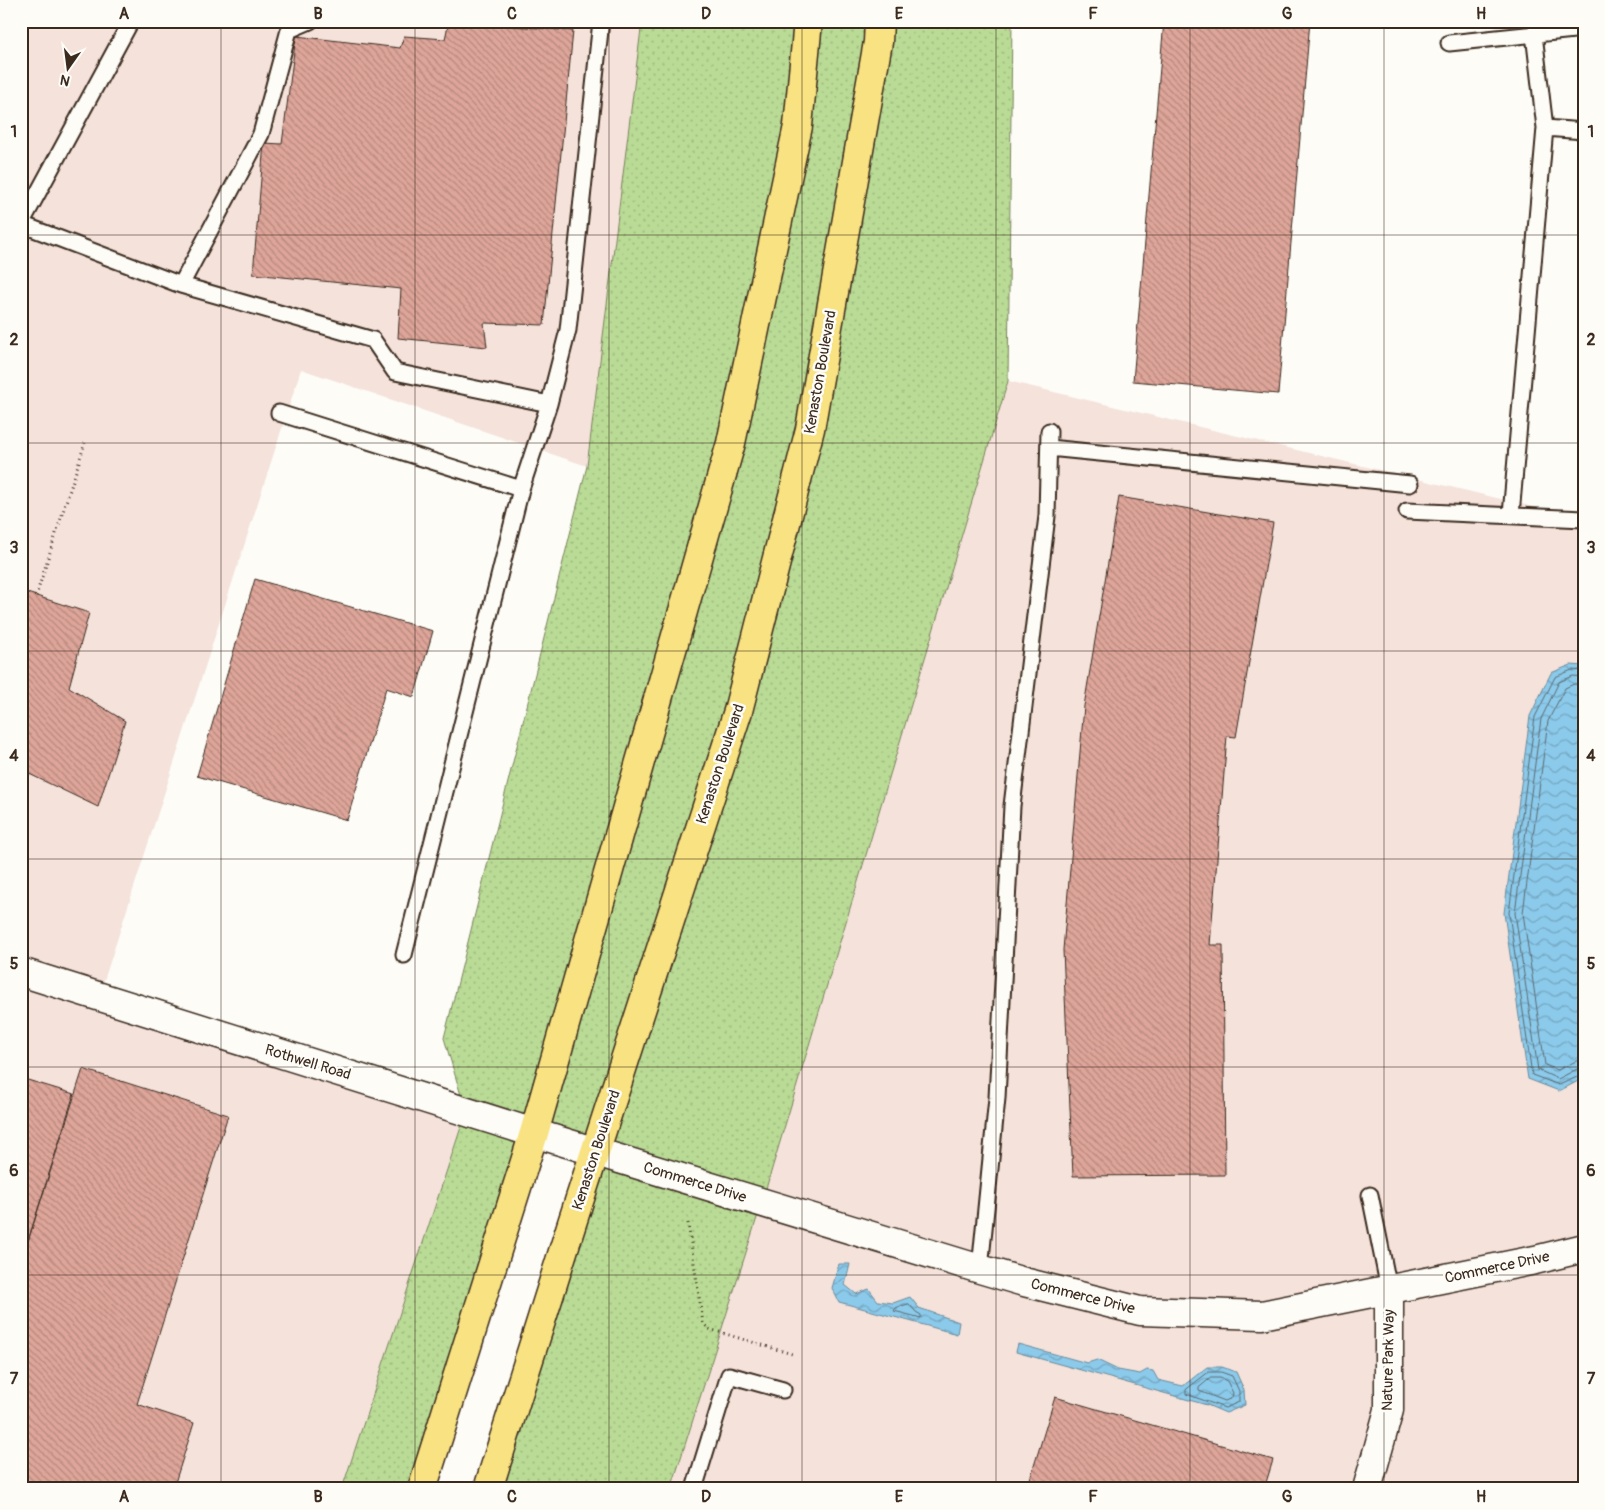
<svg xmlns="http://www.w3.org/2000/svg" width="1605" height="1510" font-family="Pangolin,sans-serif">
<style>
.built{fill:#f4e2db}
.green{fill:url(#green-dots);stroke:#7a825a}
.water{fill:url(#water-waves);stroke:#6b8a99}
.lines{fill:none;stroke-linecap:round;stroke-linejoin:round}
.shore{stroke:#5b6a70;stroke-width:1}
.building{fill:url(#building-back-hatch);stroke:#3b2a1e}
.lane-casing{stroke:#3b2a1e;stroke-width:19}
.street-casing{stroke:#3b2a1e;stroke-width:31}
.primary-casing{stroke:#3b2a1e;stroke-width:31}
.path{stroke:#3b2a1e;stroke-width:3;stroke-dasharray:1 4;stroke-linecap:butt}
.lane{stroke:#fdfcf7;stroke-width:15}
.street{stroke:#fdfcf7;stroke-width:28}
.primary{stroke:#f8e281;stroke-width:28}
.grid{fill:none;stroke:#3b2a1e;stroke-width:1;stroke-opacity:0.55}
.labels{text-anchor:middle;stroke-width:5;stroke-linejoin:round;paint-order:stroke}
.street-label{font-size:15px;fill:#3b2a1e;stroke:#fdfcf7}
.neatline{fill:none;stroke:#3b2a1e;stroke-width:2}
.grid-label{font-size:16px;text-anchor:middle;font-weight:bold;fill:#3b2a1e}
</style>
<defs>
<pattern id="green-dots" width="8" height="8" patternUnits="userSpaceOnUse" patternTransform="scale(1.25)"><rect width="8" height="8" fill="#b9db95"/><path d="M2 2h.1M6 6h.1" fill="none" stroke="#a0bc80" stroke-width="1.8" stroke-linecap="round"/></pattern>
<pattern id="water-waves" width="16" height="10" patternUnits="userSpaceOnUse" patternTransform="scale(1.25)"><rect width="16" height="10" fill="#8bcaeb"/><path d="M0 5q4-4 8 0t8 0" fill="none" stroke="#73a4be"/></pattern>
<pattern id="building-back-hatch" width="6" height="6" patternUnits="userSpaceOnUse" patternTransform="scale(1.25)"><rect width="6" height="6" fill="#dea59a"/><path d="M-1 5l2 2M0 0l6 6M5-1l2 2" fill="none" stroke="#b5877d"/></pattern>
</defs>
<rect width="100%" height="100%" fill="#fdfcf7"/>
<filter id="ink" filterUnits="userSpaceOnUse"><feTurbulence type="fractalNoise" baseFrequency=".02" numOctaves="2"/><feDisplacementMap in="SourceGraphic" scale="10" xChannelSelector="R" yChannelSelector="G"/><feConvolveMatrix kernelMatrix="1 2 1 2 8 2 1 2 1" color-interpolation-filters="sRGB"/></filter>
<g filter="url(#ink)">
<!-- built -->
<path class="built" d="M21 21H642L587 466 301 369 99 996 466 1111 342 1489H21Z
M1008 381 1584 519V1489H671L762 1202Z"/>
<!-- green -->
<path class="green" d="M642 21H1012L1008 381 762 1202 671 1489H488L595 1152 534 1133 420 1489H342L466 1112 444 1038 587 466Z"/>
<!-- water -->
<path class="water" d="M1571 665 1584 666V1078L1559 1091 1528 1079 1504 913 1530 716 1551 673Z
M839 1264H850L845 1285 856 1294 869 1289 878 1301 893 1303 910 1297 919 1308 959 1322 957 1334 839 1302 832 1288Z
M1018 1344 1087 1363 1097 1360 1118 1370 1140 1374 1147 1370 1153 1371 1158 1380 1183 1386 1207 1367H1222L1236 1372 1244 1390 1245 1405 1226 1413 1207 1405 1016 1352Z"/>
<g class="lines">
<!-- shore -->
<path class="shore" d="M1584 671 1572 670 1555 677 1535 717 1509 913 1532 1075 1559 1085 1584 1074
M1584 677 1573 676 1559 682 1541 719 1515 913 1538 1070 1558 1079 1577 1069 1584 1068
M1584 685 1574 684 1565 688 1548 721 1523 913 1545 1065 1558 1070 1576 1061 1584 1060
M909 1304 916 1312 921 1315V1318L894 1311 896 1308Z
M1209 1372H1221L1232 1376 1239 1391V1402L1225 1408 1186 1394V1390Z
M1211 1378H1220L1227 1381 1233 1393 1232 1398 1225 1401 1199 1391V1388Z"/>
</g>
<!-- building -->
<path class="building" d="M449 21 573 31 544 325 484 323 487 347 398 338 401 289 253 274 264 143 282 144 296 36 400 48 404 36 445 39Z
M1164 21H1310L1278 394 1133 381Z
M1119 497 1273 523 1236 737 1227 736 1210 945H1223L1225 1175 1073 1176 1063 950 1084 706Z
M255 579 433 631 414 697 386 688 347 820 197 776Z
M21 591 89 613 69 687 125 721 98 807 21 770Z
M83 1069 228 1115 137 1404 194 1423 173 1489H21V1263Z
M21 1078 74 1094 21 1263Z
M1055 1397 1273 1460 1264 1489H1027Z"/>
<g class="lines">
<defs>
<path id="lane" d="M131 21 21 224 181 285
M310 21 289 30 261 134 181 285 373 340 395 372 549 404
M1534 34 1545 128
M1449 43 1584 29
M279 413 521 489
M1049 448 1410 484
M1407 511 1584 519
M1511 515 1545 128 1584 131
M404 955 521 489 549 404 568 330 601 21
M1370 1195 1389 1289
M980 1269 997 1098 1012 806 1047 516 1049 431
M694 1489 729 1375 783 1390"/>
<path id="street" d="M21 972 534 1133 980 1269 1024 1282 1140 1311 1262 1315 1535 1260 1584 1248
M1367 1489 1389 1410V1289"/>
<path id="primary" d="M422 1489 534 1133 731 443 798 126 808 21
M488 1489 572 1223 738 711 810 429 878 42 879 21"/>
</defs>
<!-- lane casing -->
<use href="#lane" class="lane-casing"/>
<!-- street casing -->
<use href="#street" class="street-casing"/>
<!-- primary casing -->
<use href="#primary" class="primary-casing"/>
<!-- path -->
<path class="path" d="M36 596 85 443
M688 1223 703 1323 709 1329 792 1354"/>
<!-- lane -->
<use href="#lane" class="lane"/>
<!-- street -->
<use href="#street" class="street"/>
<!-- primary -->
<use href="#primary" class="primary"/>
</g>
</g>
<!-- grid -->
<path class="grid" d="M221 21V1489M415 21V1489M609 21V1489M802 21V1489M996 21V1489M1190 21V1489M1384 21V1489M21 235H1584M21 443H1584M21 651H1584M21 859H1584M21 1067H1584M21 1275H1584"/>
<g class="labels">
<!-- street labels -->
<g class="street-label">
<text transform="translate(820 372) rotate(-80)" y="5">Kenaston Boulevard</text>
<text transform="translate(720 764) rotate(-72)" y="5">Kenaston Boulevard</text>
<text transform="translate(308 1062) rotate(17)" y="5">Rothwell Road</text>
<text transform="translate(596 1150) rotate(-72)" y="5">Kenaston Boulevard</text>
<text transform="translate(695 1182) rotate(17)" y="5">Commerce Drive</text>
<text transform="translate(1497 1267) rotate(-12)" y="5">Commerce Drive</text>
<text transform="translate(1083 1296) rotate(14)" y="5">Commerce Drive</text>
<text transform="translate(1388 1360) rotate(-89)" y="5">Nature Park Way</text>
</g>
</g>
<!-- margin -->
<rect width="1605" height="1510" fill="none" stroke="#fdfcf7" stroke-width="55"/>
<!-- north arrow -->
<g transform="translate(68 68) rotate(194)" stroke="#fdfcf7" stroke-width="4" paint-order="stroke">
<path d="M0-4L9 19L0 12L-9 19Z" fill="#3b2a1e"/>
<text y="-8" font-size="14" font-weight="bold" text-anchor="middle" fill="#3b2a1e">N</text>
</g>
<rect x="28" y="28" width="1550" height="1454" class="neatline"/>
<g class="grid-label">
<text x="124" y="19">A</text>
<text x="318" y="19">B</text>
<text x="512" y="19">C</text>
<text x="706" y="19">D</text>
<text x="899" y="19">E</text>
<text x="1093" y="19">F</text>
<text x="1287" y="19">G</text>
<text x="1481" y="19">H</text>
<text x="14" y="137">1</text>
<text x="1591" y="137">1</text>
<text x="14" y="345">2</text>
<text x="1591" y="345">2</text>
<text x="14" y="553">3</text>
<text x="1591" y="553">3</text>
<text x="14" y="761">4</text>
<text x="1591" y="761">4</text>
<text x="14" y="969">5</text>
<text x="1591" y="969">5</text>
<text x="14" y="1176">6</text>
<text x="1591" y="1176">6</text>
<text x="14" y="1384">7</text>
<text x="1591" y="1384">7</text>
<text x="124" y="1502">A</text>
<text x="318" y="1502">B</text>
<text x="512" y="1502">C</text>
<text x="706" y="1502">D</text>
<text x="899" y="1502">E</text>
<text x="1093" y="1502">F</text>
<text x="1287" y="1502">G</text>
<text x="1481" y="1502">H</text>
</g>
</svg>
